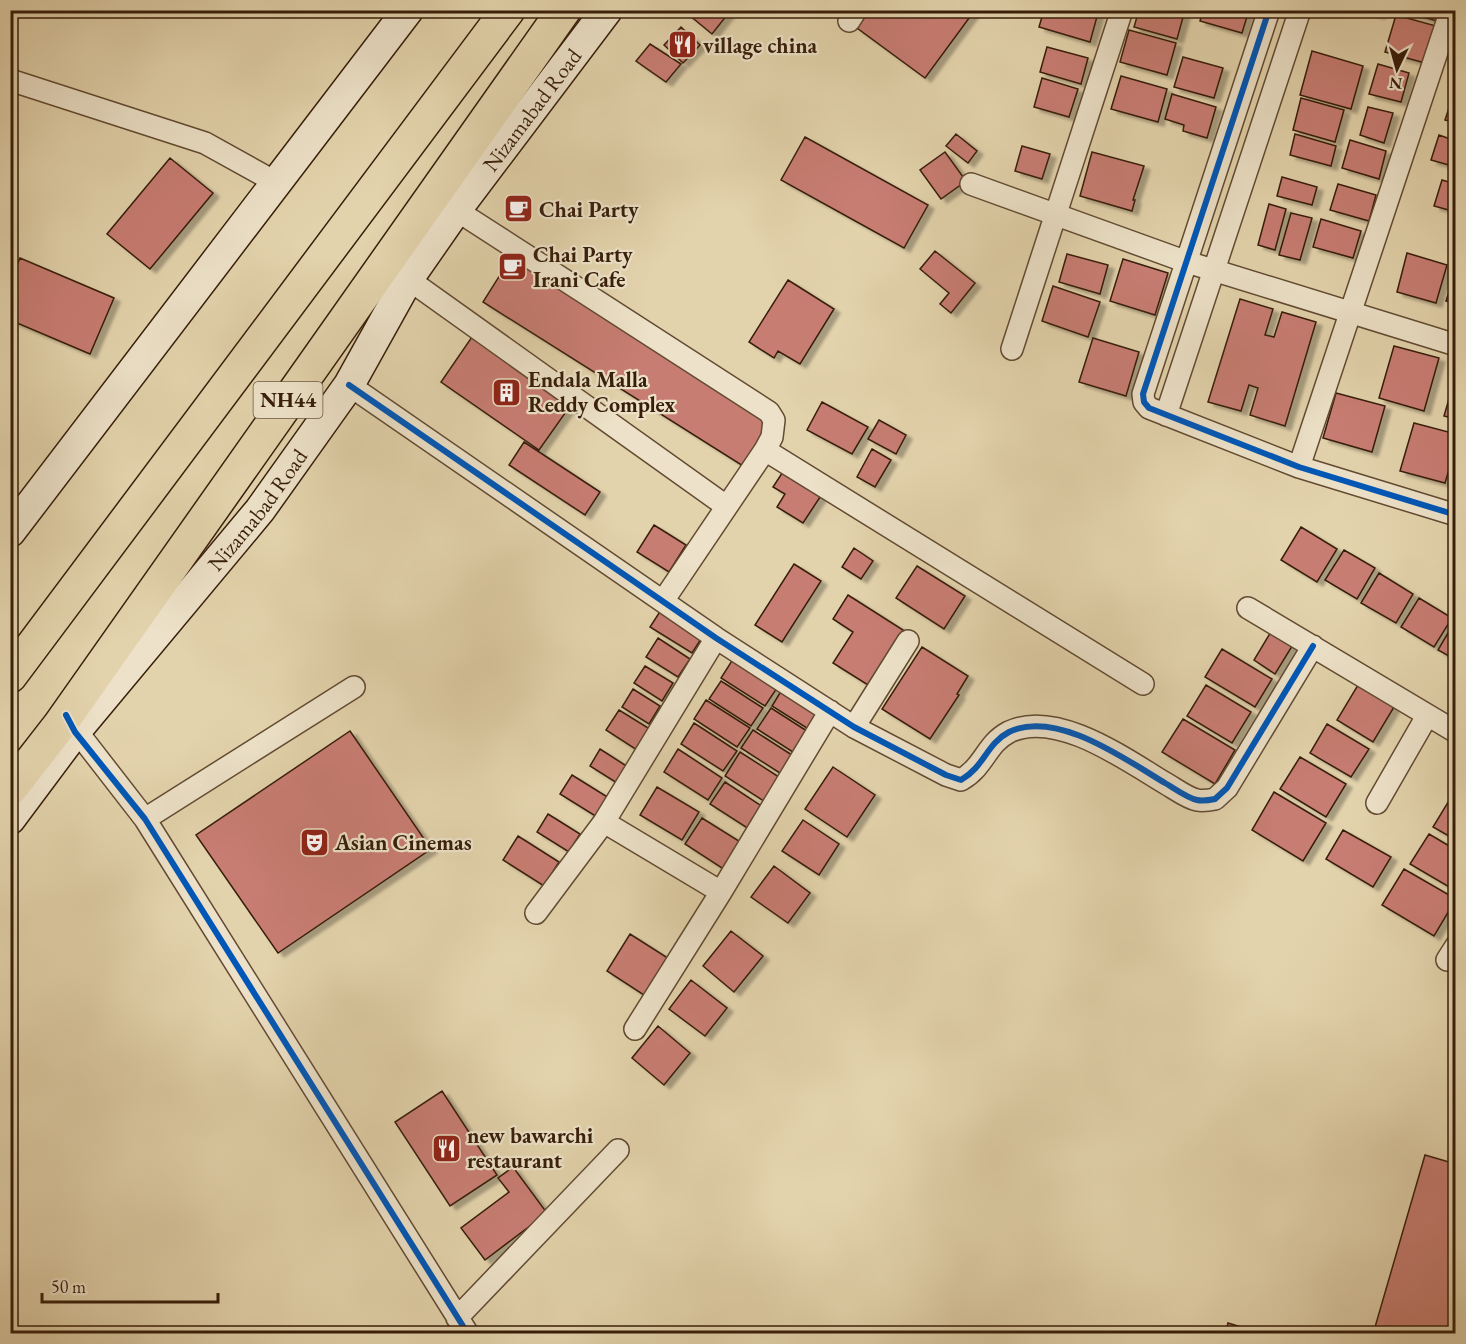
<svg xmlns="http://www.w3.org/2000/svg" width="1466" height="1344" font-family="'EB Garamond',serif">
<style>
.building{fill:#c87d73;stroke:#371e0a;stroke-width:1.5;filter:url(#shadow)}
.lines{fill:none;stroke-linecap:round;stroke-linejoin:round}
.street-casing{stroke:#624b32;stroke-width:24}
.secondary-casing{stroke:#371e0a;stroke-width:33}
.highway-casing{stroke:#371e0a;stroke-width:36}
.street{stroke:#ede2c9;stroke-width:21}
.secondary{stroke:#ede2c9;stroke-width:30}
.highway{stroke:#e3d3ac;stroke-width:33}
.cycleway-casing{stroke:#ede2c9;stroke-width:10}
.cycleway{stroke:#0057b8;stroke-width:6}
.labels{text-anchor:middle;stroke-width:4.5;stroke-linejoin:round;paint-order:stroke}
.shield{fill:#ede2c9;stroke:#6e5943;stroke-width:1.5}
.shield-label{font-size:21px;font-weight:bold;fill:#371e0a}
.poi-label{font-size:22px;font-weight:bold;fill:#371e0a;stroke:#ede2c9;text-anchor:start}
.street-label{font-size:22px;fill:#371e0a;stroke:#ede2c9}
</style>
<defs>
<filter id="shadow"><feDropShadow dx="6" dy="4" stdDeviation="1.5" flood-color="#0004"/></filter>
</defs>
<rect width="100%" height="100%" fill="#e3d3ac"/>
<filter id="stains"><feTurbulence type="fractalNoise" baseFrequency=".00333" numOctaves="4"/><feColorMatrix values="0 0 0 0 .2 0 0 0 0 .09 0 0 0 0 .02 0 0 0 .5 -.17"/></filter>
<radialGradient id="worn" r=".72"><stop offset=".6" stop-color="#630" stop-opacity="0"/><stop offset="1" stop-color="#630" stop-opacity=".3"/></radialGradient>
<!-- building -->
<path class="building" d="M683 10H731L712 34Z
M870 10H975L925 78 857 28Z
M1044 10 1098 13 1090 42 1039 27Z
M1139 10H1185L1177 39 1134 27Z
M1203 10H1249L1242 33 1200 21Z
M1362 10H1380L1379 15Z
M1400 10H1440L1437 21Z
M1396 15 1436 26 1425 63 1385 52Z
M681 27 700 45 683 63 664 45Z
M1129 30 1176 43 1167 75 1120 62Z
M650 44 681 64 666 82 636 61Z
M1047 47 1088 58 1081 84 1040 72Z
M1312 51 1363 66 1351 109 1300 95Z
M1183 57 1223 68 1214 98 1174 87Z
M1378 64 1409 73 1401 102 1369 94Z
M1121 76 1167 89 1158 122 1111 109Z
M1456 77V93L1451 92Z
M1042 78 1078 89 1069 117 1034 107Z
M1172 94 1216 107 1207 138 1183 131 1184 125 1165 119Z
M1453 96 1456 97V123L1445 120Z
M1301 98 1344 110 1335 142 1293 130Z
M1368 107 1393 113 1384 143 1360 135Z
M956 134 977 151 968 163 946 146Z
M1295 134 1336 146 1331 166 1290 155Z
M1439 135 1456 141V167L1431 160Z
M805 137 928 205 904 248 781 180Z
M1350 140 1386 151 1379 179 1342 168Z
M1022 146 1050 154 1042 179 1015 171Z
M945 152 966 181 941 199 920 170Z
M1092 152 1144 166 1133 200H1135L1132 211 1080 196Z
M170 158 213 193 150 269 107 234Z
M1282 177 1317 187 1312 205 1277 196Z
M1442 180 1456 184V212L1434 206Z
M1338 184 1376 195 1369 221 1330 210Z
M1269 204 1286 209 1275 250 1258 245Z
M1291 213 1312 218 1300 260 1279 255Z
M1321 219 1361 231 1353 258 1313 247Z
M935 251 975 283 951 313 940 304 949 293 920 269Z
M1407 253 1447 265 1436 303 1397 292Z
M1067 254 1108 265 1100 294 1059 282Z
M512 256 772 421 743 466 483 302Z
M20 258 114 298 90 354 10 320V282Z
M1123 259 1168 273 1155 315 1110 301Z
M1456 270V304L1446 301Z
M788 280 834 309 800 364 778 351 774 358 749 342Z
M1053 286 1100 302 1088 337 1042 321Z
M1240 299 1273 309 1265 335 1274 337 1282 312 1316 322 1285 426 1250 415 1258 388 1249 385 1241 411 1208 402Z
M474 334 573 402 539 450 441 382Z
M1093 338 1139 352 1126 396 1079 382Z
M1394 346 1439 358 1424 411 1379 398Z
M1456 375V419L1444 416Z
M1336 393 1385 406 1372 452 1323 438Z
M822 402 868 427 852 454 807 430Z
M879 420 906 435 896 454 868 439Z
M1414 423 1456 434V446L1445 483 1400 471Z
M524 442 600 492 585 515 509 465Z
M872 449 891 460 875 487 857 477Z
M786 467 824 491 803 523 777 507 785 494 773 487Z
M654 525 686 545 669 572 637 552Z
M1301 527 1337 549 1317 582 1281 560Z
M854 548 873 561 861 579 842 567Z
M1344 550 1375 568 1357 599 1325 580Z
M794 564 821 581 782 642 755 625Z
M917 566 965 596 944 629 896 598Z
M1379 573 1413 594 1396 623 1361 603Z
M848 595 903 630 868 685 833 663 853 632 833 619Z
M1419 598 1452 618 1434 647 1401 627Z
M661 610 703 636 692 653 650 627Z
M1455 621H1456V660L1438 650Z
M1272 630 1294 643 1275 674 1254 660Z
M658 638 690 659 678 677 646 657Z
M922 647 968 676 957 694 959 695 930 739 882 709Z
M1222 649 1272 679 1255 707 1205 677Z
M735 656 779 685 765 706 721 678Z
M645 666 673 683 662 701 634 683Z
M721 681 763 708 751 726 709 699Z
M1206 685 1251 712 1232 743 1187 716Z
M1358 685 1394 707 1373 742 1337 720Z
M783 688 821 712 810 730 772 706Z
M633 689 660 706 649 724 622 707Z
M706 700 750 728 737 747 694 719Z
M771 708 810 733 796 754 757 729Z
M619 710 653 731 640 752 606 730Z
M1183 719 1235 750 1215 784 1162 752Z
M694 723 737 751 723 771 681 744Z
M1327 724 1369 749 1351 777 1310 753Z
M753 730 795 757 783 775 741 748Z
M350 731 431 849 278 953 196 835Z
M600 749 628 767 617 783 590 766Z
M678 749 722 778 708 800 664 772Z
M740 752 782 779 767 803 725 776Z
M1300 757 1346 784 1326 817 1280 789Z
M833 767 875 795 847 837 805 809Z
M572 775 609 798 597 817 560 794Z
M725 782 766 809 752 831 710 804Z
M657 787 699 812 682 840 640 815Z
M1274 792 1326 823 1303 861 1252 830Z
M1453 794 1456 796V840L1433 827Z
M548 814 580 834 569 852 537 832Z
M702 818 742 843 725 870 685 844Z
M803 820 839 844 819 875 782 851Z
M1343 830 1391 857 1373 887 1326 859Z
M1429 834 1456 850V891L1410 864Z
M518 836 559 862 544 886 503 860Z
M774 866 810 893 788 923 751 897Z
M1404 869 1456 899 1434 936 1382 905Z
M731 931 763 956 734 992 703 966Z
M630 934 674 962 650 999 607 971Z
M691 980 727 1008 705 1036 669 1009Z
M658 1026 690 1053 664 1085 632 1058Z
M442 1091 497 1175 450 1206 395 1122Z
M1425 1155 1456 1164V1334H1373Z
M513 1167 547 1213 485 1260 461 1228 509 1192 498 1178Z
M1228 1323 1264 1334H1225Z"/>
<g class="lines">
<defs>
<path id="street" d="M1269 10 1143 394 1144 402 1149 408 1299 467 1456 515
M849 21 856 10
M10 80 205 143 277 183
M971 184 1187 262 1456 345
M456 210 769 412 774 420 772 437 765 450 663 601
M408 279 726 506
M1012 349 1122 10
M349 385 716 638 854 727 946 775 961 780C985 766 986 744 1009 732 1056 709 1125 759 1165 783 1174 788 1187 798 1197 800 1202 801 1210 800 1215 799L1227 788 1313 646
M1166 415 1300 10
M765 450 1143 684
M1299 467 1451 10
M1248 608 1456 732
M69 721 145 819 468 1334
M854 727 908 641
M1377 803 1427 716
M145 819 354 687
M604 822 721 892
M536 913 604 822 716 638
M1447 960 1456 946
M635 1029 721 892 830 711
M457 1318 618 1150"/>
<g id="secondary">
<path d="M10 532 408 10"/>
<path id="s1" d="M10 819 75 732 260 510 349 385 408 279 456 210 607 10"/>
</g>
<path id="highway" d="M10 676 508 10
M10 789 59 726 564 10"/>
</defs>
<!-- street casing -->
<use href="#street" class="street-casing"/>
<!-- secondary casing -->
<use href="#secondary" class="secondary-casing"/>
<!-- highway casing -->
<use href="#highway" class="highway-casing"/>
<!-- street -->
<use href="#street" class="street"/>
<!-- secondary -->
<use href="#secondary" class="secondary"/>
<!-- highway -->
<use href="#highway" class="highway"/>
<defs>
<path id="cycleway" d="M1269 10 1143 394 1144 402 1149 408 1299 467 1456 515
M349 385 716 638 854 727 946 775 961 780C985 766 986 744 1009 732 1056 709 1125 759 1165 783 1174 788 1187 798 1197 800 1202 801 1210 800 1215 799L1227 788 1313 646
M66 715 75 732 145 819 468 1334"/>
</defs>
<!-- cycleway casing -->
<use href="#cycleway" class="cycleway-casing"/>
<!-- cycleway -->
<use href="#cycleway" class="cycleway"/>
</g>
<!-- icons -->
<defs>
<symbol id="restaurant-square" viewBox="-11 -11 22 22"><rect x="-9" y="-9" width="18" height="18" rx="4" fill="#8f2418" stroke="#ede2c9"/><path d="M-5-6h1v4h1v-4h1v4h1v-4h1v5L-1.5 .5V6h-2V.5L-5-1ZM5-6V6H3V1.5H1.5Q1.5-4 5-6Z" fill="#fff"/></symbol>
<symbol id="cafe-square" viewBox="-11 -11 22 22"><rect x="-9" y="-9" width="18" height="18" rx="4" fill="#8f2418" stroke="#ede2c9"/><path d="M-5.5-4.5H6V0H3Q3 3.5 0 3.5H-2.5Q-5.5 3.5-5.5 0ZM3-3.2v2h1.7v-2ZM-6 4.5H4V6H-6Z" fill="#fff"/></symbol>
<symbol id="building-square" viewBox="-11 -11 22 22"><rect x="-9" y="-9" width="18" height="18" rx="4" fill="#8f2418" stroke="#ede2c9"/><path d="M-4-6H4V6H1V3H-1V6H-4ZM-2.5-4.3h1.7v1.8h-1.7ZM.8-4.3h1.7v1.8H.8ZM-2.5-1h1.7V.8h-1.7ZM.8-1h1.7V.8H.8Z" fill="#fff"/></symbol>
<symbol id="theatre-square" viewBox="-11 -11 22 22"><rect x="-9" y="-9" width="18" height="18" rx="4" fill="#8f2418" stroke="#ede2c9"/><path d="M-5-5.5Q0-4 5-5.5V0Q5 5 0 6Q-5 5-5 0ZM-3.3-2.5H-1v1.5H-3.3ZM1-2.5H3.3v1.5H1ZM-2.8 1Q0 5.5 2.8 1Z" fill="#fff"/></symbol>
</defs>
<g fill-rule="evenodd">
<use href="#restaurant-square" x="666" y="28" width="33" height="33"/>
<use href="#cafe-square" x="502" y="192" width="33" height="33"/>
<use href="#cafe-square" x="496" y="250" width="33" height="33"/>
<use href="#building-square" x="490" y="376" width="33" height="33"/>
<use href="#theatre-square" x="298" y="826" width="33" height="33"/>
<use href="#restaurant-square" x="430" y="1132" width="33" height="33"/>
</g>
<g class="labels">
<!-- shield labels -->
<rect class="shield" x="253.5" y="382" width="69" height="36" rx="4.5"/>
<g class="shield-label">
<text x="288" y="407">NH44</text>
</g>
<!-- poi labels -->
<g class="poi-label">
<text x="703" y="53">village china</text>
<text x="539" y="217">Chai Party</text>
<text x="533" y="262">Chai Party<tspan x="533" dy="25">Irani Cafe</tspan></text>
<text x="528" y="387">Endala Malla<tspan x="528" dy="25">Reddy Complex</tspan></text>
<text x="335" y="850">Asian Cinemas</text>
<text x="467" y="1143">new bawarchi<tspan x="467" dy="25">restaurant</tspan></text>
</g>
<!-- street labels -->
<g class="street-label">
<text dy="8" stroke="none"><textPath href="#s1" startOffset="882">Nizamabad Road</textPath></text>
<text dy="8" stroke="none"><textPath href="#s1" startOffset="396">Nizamabad Road</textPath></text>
</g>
</g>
<!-- margin -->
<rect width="1466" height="1344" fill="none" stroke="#e3d3ac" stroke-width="36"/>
<rect x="12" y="12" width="1442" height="1320" fill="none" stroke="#371e0a" stroke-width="3"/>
<rect x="18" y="18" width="1430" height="1308" fill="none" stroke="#371e0a" stroke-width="1.5"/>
<!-- north arrow -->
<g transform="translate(1397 69) rotate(185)" stroke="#ede2c9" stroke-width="4.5" paint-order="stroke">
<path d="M0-4.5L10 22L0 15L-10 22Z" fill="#371e0a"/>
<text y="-9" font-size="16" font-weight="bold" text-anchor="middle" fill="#371e0a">N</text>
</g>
<!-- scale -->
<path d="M42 1293v9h176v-9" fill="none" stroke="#371e0a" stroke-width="3"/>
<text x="51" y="1293" font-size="18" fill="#371e0a" stroke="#ede2c9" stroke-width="4.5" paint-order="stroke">50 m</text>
<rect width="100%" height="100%" filter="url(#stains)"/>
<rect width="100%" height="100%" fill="url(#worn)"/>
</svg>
